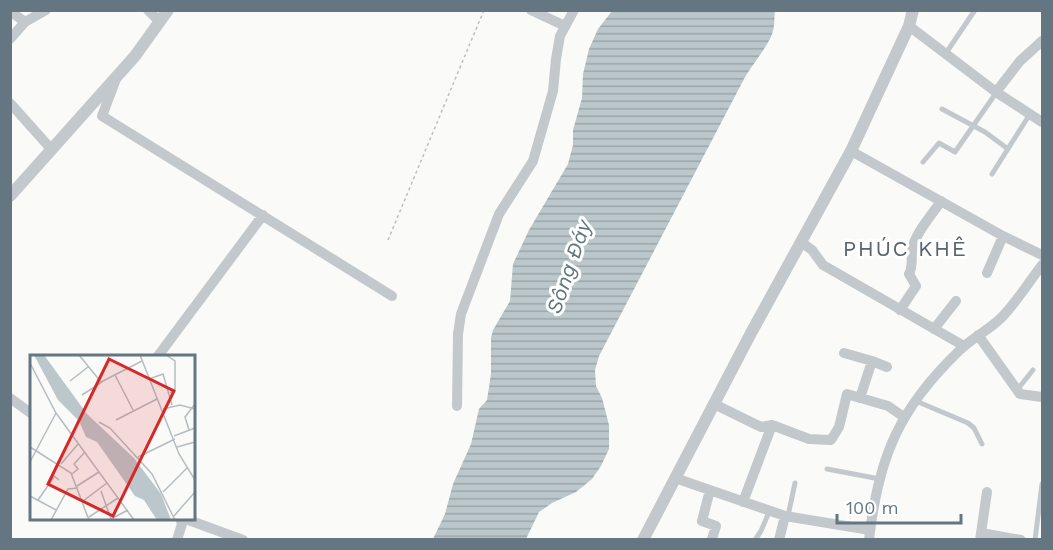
<svg xmlns="http://www.w3.org/2000/svg" width="1053" height="550" font-family="'Work Sans',sans-serif">
<style>
.water{fill:url(#water-rules)}
.lines{fill:none;stroke-linecap:round;stroke-linejoin:round}
.path{stroke:#bbbfc2;stroke-width:1.5;stroke-dasharray:3 3;stroke-linecap:butt}
.service{stroke:#c3c8cc;stroke-width:5}
.minor{stroke:#c3c8cc;stroke-width:10}
.tertiary{stroke:#c3c8cc;stroke-width:12}
.labels{text-anchor:middle;stroke-width:6;stroke-linejoin:round;paint-order:stroke}
.water-label{font-size:21px;font-style:italic;fill:#60757c;stroke:#fff}
.quarter-label{font-size:22px;letter-spacing:1.5px;fill:#57646e;stroke:#fff}
.inset-road{fill:none;stroke:#b5bdc2;stroke-width:1.5}
.view{fill:#d62828;fill-opacity:0.15;stroke:#d62828;stroke-width:3}
.inset-edge{fill:none;stroke:#657683;stroke-width:3}
</style>
<defs>
<pattern id="water-rules" width="6" height="5" patternUnits="userSpaceOnUse" patternTransform="scale(1.5)"><rect width="6" height="5" fill="#bbc7cb"/><path d="M0 2.5h6" fill="none" stroke="#9ca6aa"/></pattern>
</defs>
<rect width="100%" height="100%" fill="#fafaf8"/>
<!-- water -->
<path class="water" d="M612 11H775C774 18 775 27 772 34 768 46 751 66 744 79L599 356 595 370 596 386 602 398 609 425V449L601 466 592 479 576 492 552 503 539 512 526 539H433L445 514 453 484 471 444 479 409 487 400 491 374V338L493 330 510 301 513 264 529 230 568 164 573 145V130L582 98 583 74 589 49 598 29Z"/>
<g class="lines">
<!-- path -->
<path class="path" d="M388 240 484 10"/>
<!-- service -->
<path class="service" d="M946 53 975 10
M942 109 985 132 1008 149
M923 162 939 143 955 152 996 93
M992 174 1030 114
M1017 390 1033 370
M916 401 968 423 974 428 982 444
M827 469 880 479
M788 516 795 483
M755 540 761 531 769 512
M1035 540 1042 484"/>
<!-- minor -->
<path class="minor" d="M148 10 159 21
M531 10 565 26
M10 11 25 22
M909 26 996 92 1042 122
M10 39 25 22 46 10
M116 79 102 116 392 296
M996 92 1020 61 1042 41
M10 103 52 150
M851 151 1003 236 1042 255
M801 242 812 250 823 265 964 346
M987 273 1003 236
M900 310 916 286 909 274C914 265 910 256 913 246 917 231 932 215 941 201
M934 329 956 301
M978 335 1020 394 1042 397
M844 353 872 361
M158 356 263 215
M10 398 32 414
M860 398 872 361 887 367
M714 404 761 427 772 425 809 439 831 440 839 427 847 394 888 406 904 417
M457 406 458 334 461 314 499 214 533 161 553 91 556 59 560 36 574 10
M675 478 785 516 870 530
M710 490 702 521 716 526 712 539
M743 502 772 425
M183 518 243 540
M981 533 1021 540
M177 540 182 524 180 518
M779 540 785 516
M869 540C878 458 899 408 960 350 973 337 991 329 1003 316 1018 300 1029 282 1042 265
M980 540 987 492"/>
<!-- tertiary -->
<path class="tertiary" d="M10 196 135 56 168 10
M643 540 751 333 851 151 909 26 913 10"/>
</g>
<g class="labels">
<!-- water labels -->
<g class="water-label">
<text transform="translate(569 267) rotate(-71)" y="7">Sông Đáy</text>
</g>
<!-- quarter labels -->
<g class="quarter-label">
<text x="905" y="256">PHÚC KHÊ</text>
</g>
</g>
<!-- overview -->
<g transform="translate(30 355)">
<rect width="165" height="165" fill="#fafaf8"/>
<path d="M4 0H14L57 59 104 103 131 139 141 165H127L114 145 105 141 67 87 56 82 49 66 28 45Z" fill="#bbc7cb"/>
<path class="inset-road" d="M49 0 71 27 112 6M110 0 149 99 165 125M136 0 145 6V34L140 38M0 8 26 58 104 165M85 20 103 55M119 24 133 19 142 50M40 26 58 12M52 40 72 27M133 54 150 50 165 54M86 65 127 44M69 67 80 73 122 119 145 165M159 75 155 62 165 49M144 81 165 73M0 92 41 118 59 165M147 92 165 87M108 102 145 84M0 107 26 58M28 107 23 120 29 125M31 109 48 89M42 119 48 114 44 109 55 97M47 131 69 117M71 136 81 164M133 137 157 113M0 141 26 155M8 145 24 122M53 146 77 128M144 161 165 137M59 162 88 143M21 165 38 134 48 133M79 165 98 155"/>
<path class="view" d="M79 4 144 36 83 161 18 129Z"/>
<rect width="165" height="165" class="inset-edge"/>
</g>
<!-- border -->
<rect width="1053" height="550" fill="none" stroke="#657683" stroke-width="24"/>
<!-- scale -->
<path d="M837 514v9h124v-9" fill="none" stroke="#657683" stroke-width="3"/>
<text x="846" y="514" font-size="18" fill="#657683" stroke="#ffffff" stroke-width="4.5" paint-order="stroke">100 m</text>
</svg>
